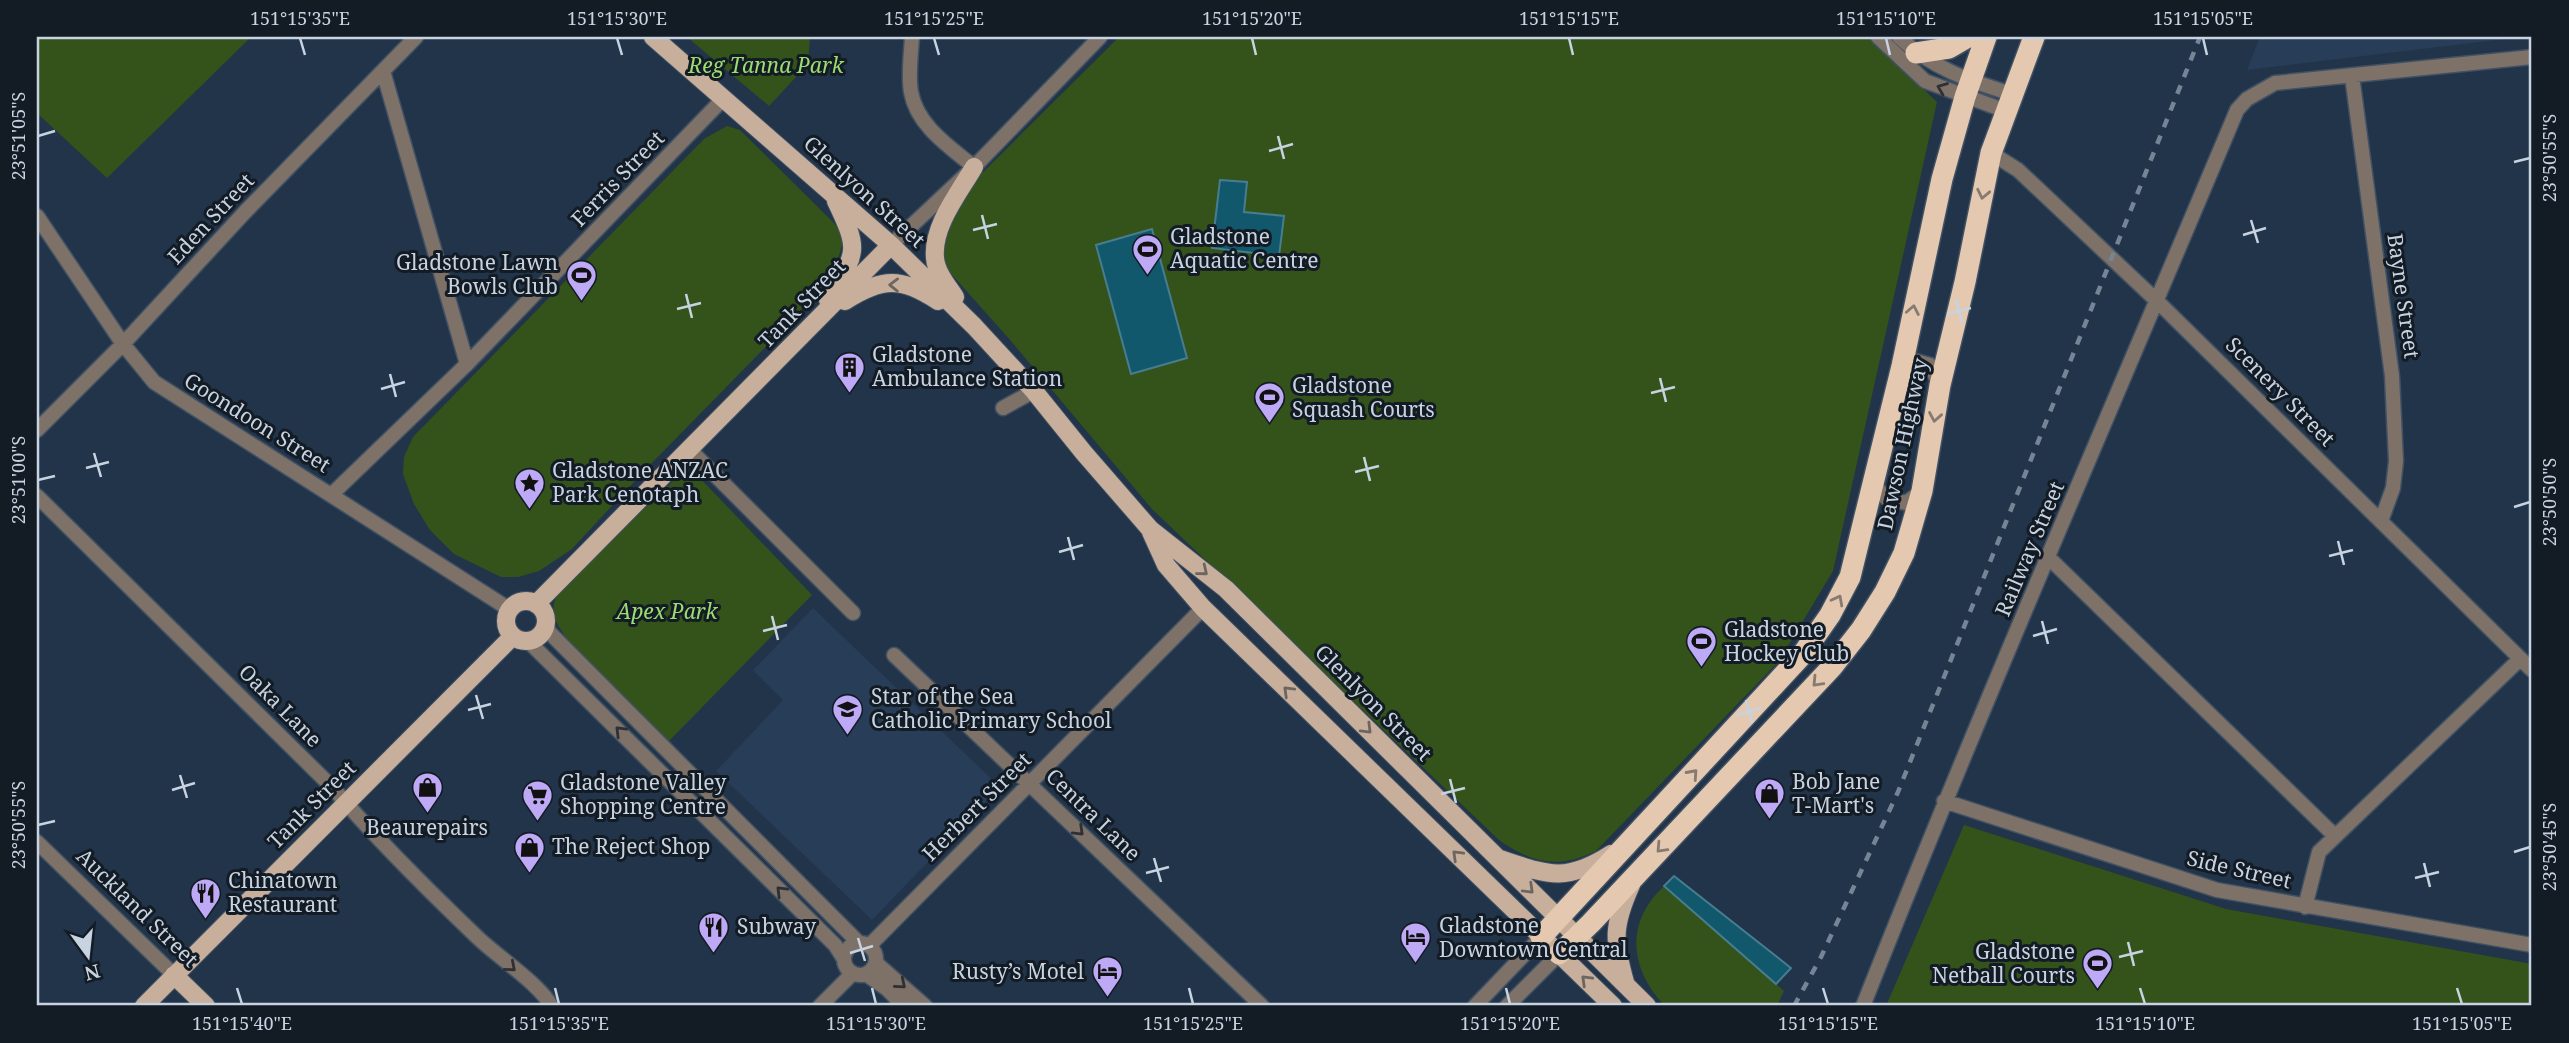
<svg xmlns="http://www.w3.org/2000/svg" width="2569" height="1043" font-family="'Noto Serif',serif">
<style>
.built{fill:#273d58}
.green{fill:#33531b}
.water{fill:#12586d;stroke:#487d90;stroke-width:2}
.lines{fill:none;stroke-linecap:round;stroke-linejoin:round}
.minor-casing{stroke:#405164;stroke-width:17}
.major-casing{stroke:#405164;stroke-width:20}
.highway-casing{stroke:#405164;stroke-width:24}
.minor{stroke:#7d7168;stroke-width:14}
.major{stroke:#c7af9c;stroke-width:18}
.highway{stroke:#e4c8b0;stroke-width:21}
.rail{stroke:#768596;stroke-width:4.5;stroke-dasharray:9 9;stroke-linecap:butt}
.oneway{stroke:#2e3036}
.oneway2{stroke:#867a71}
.oneway3{stroke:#6d6560}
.ticks{fill:none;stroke:#c7d3e0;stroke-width:2.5}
.labels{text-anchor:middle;stroke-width:6;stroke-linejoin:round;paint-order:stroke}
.park-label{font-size:21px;font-style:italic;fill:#9cdc71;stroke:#131b25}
.street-label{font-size:21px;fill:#c7d3e0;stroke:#131b25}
.poi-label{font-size:21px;fill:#c7d3e0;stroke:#131b25;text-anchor:start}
.neatline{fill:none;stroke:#c7d3e0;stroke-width:2.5}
.ticks-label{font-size:18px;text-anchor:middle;fill:#c7d3e0}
</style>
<rect width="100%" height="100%" fill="#223449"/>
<!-- built -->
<path class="built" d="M2260 37H2522L2247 70Z
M813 608 1000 787 872 920 716 771 783 700 753 670Z"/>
<!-- green -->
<path class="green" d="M37 37H251L107 178 37 113Z
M687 37H810L808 64 769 106Z
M1119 37H1869L1937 102 1833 571 1779 661 1596 851C1558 869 1533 864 1499 840L1152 509 1011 341 946 268 942 246 957 198Z
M727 126 740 130 838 227 843 242 832 279 645 470 572 549 539 571 518 577H501L454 554 430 530 414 504 403 474 404 457 413 437 704 139Z
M689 473 696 474 812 595 669 741C645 717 563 646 555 618 551 606 555 598 562 588L675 479Z
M1964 825 2226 909 2532 964V1006H1886Z
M1664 886 1784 991 1777 1006H1665C1629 969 1625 922 1664 886Z"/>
<!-- water -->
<path class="water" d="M1220 180 1247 182 1244 212 1284 216 1279 256 1212 248Z
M1152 229 1187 358 1131 374 1096 245Z
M1674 876 1791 968 1776 984 1664 886Z"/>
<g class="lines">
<defs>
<path id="minor" d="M912 37C911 55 908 75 911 92 917 126 950 147 974 167
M1878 37 1925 81 2006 111
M1899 37C1931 68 1970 81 2012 94
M383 71 467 364
M2352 76 2392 376 2396 461 2393 488 2381 521
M1991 153 2018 170 2157 301 2532 670
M37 216 123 344 154 382 509 609
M891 245 974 167 1100 37
M1902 366 1912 360 1930 365 1940 385
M1003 408 1034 391
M37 430 123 344 245 212 416 37
M690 450 853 613
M1874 485 1886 498 1906 503 1922 491
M331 495 467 364 724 98
M37 496 333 788C377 840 427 889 476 936 495 955 541 985 551 1006
M2049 558 2335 836
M544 627 859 943
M527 640 835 945 844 959
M894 655 1262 1006
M1944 801 2217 890 2532 945
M37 842 174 975
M2305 907 2319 852 2520 659
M844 959a16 16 0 1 1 32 0a16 16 0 1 1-32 0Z
M870 945 1203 608
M876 963 925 1006
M866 974 887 989 904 1006
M820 1006 853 973
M1475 1006 1541 937
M1507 1006 1559 954
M1863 1006C1982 705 2112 408 2237 110L2247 99 2275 83 2532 57"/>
<path id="major" d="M653 37 891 245 974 326 1034 391 1084 453 1150 529 1226 589 1647 1006
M955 297C947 285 936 272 935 258 932 226 959 193 974 167
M828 300C856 252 861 253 836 201
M845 301C882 277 902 277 938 301
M1151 532 1166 565 1203 608 1613 1006
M506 621a20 20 0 1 1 40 0a20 20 0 1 1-40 0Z
M536 604 891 245
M1500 859C1548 875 1566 883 1611 854
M174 975 206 1006
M1625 982C1613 940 1613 925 1631 885
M144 1006 513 636"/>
<path id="highway" d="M1916 53 1949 48 1968 37
M1541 937 1802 655 1830 615 1850 577 1902 366 1942 179 1965 97 1986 37
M1559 954 1591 923 1832 667 1861 630 1885 592 1904 553 1922 491 1940 385 1965 282 1991 153 2034 37"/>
</defs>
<!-- minor casing -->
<use href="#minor" class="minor-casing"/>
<!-- major casing -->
<use href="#major" class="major-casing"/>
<!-- highway casing -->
<use href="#highway" class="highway-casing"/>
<!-- minor -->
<use href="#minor" class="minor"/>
<!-- major -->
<use href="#major" class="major"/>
<!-- highway -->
<use href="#highway" class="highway"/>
<!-- rail -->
<path class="rail" d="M1794 1006 1821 957 1898 792 2200 37"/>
</g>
<!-- one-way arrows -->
<defs><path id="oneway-chevron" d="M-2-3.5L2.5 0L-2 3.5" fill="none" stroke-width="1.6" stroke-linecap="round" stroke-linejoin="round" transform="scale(1.75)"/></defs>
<g class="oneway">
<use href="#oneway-chevron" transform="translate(1942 88) rotate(-158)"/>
<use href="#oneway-chevron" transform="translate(620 731) rotate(-135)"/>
<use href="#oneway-chevron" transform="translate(1079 831) rotate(44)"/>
<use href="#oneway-chevron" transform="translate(781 891) rotate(-135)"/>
<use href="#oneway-chevron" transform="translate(511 967) rotate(41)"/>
<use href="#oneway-chevron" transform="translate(901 984) rotate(40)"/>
</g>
<g class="oneway2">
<use href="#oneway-chevron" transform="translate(1983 194) rotate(102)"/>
<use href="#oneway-chevron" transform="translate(1913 310) rotate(-79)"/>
<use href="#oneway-chevron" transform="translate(1935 417) rotate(100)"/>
<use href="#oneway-chevron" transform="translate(1838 600) rotate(-62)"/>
<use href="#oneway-chevron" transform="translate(1817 682) rotate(134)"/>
<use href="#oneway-chevron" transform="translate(1693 774) rotate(-48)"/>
<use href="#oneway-chevron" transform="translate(1661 848) rotate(133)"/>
</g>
<g class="oneway3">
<use href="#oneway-chevron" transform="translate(894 285) rotate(-179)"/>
<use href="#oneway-chevron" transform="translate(1203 571) rotate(39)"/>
<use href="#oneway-chevron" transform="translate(1288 691) rotate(-136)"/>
<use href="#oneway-chevron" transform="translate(1367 729) rotate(45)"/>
<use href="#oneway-chevron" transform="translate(1457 855) rotate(-136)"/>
<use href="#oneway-chevron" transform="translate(1529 889) rotate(44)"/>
<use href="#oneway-chevron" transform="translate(1586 980) rotate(-136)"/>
</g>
<!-- ticks -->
<path class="ticks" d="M300 38 305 55M617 38 622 55M934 38 939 55M1252 38 1256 55M1569 38 1573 55M1886 38 1890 55M2203 38 2207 55M38 136 55 131M1278 136 1284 159M1269 151 1293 144M2514 162 2530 158M982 215 988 239M2251 220 2258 243M973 230 997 224M2243 235 2266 228M686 294 692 318M1956 299 1962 323M677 309 701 303M1947 314 1971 308M390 374 396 397M1660 378 1666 402M381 389 405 382M1651 393 1675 387M94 453 101 477M1364 457 1370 481M86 468 109 462M1355 472 1379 466M38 480 55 476M2514 507 2530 502M1068 537 1074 560M2338 541 2344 565M1059 552 1083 545M2329 556 2353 550M772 616 778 640M2042 621 2048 644M763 631 787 625M2033 636 2057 629M476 695 483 719M1746 700 1752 723M468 710 491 704M1737 715 1761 708M180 775 187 798M1450 779 1456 803M172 790 195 783M1441 794 1465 788M38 825 55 821M2514 852 2530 847M1154 858 1161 882M2424 863 2430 887M1146 873 1169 867M2415 878 2439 872M858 938 865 961M2128 942 2134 966M850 953 873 946M2119 957 2143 951M237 988 242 1004M555 988 559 1004M872 988 876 1004M1189 988 1193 1004M1506 988 1510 1004M1823 988 1828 1004M2140 988 2145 1004M2457 988 2462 1004"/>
<!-- icons -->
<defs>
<symbol id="stadium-pin" viewBox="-11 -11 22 30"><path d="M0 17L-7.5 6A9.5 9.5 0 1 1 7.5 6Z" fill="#bda9f5" stroke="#131b25"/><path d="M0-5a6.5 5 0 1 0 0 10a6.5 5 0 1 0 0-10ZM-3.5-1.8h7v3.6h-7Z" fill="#111"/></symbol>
<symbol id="building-pin" viewBox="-11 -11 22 30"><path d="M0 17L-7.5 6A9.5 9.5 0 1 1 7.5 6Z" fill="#bda9f5" stroke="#131b25"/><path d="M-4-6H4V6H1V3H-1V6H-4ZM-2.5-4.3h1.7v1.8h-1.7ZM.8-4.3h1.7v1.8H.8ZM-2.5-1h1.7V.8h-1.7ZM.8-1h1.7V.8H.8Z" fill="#111"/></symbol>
<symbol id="sight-pin" viewBox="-11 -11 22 30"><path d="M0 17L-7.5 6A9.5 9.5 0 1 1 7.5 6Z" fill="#bda9f5" stroke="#131b25"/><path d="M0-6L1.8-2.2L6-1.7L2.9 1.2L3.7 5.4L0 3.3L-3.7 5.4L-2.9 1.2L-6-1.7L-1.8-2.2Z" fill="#111"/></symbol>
<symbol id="school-pin" viewBox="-11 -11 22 30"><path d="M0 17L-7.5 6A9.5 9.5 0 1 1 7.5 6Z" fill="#bda9f5" stroke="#131b25"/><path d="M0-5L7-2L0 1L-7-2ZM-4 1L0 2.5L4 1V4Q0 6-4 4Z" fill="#111"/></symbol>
<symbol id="shop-pin" viewBox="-11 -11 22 30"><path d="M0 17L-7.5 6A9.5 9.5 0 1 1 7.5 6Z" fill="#bda9f5" stroke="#131b25"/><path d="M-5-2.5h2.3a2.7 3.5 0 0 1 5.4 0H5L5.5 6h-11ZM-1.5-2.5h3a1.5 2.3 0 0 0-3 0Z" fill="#111"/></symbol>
<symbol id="supermarket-pin" viewBox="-11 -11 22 30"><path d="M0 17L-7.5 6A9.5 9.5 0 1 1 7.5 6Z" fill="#bda9f5" stroke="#131b25"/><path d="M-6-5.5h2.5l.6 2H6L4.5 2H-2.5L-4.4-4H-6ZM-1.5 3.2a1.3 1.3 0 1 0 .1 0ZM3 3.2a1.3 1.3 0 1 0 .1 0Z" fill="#111"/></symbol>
<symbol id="restaurant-pin" viewBox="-11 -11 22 30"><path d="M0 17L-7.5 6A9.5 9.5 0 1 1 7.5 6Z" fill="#bda9f5" stroke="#131b25"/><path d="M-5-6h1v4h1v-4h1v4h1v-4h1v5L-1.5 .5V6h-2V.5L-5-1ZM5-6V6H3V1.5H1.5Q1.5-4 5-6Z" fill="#111"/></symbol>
<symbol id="hotel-pin" viewBox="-11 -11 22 30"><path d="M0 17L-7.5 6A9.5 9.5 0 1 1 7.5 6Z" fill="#bda9f5" stroke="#131b25"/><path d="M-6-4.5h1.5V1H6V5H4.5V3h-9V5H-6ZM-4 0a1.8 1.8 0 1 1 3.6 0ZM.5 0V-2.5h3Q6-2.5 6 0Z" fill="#111"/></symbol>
</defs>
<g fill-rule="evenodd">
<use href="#stadium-pin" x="1130" y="232" width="35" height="47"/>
<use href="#stadium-pin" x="564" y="258" width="35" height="47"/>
<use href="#building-pin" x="832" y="350" width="35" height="47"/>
<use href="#stadium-pin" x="1252" y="380" width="35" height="47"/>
<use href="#sight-pin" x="512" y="466" width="35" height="47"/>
<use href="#stadium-pin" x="1684" y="624" width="35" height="47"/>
<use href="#school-pin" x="830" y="692" width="35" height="47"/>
<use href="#shop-pin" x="410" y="770" width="35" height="47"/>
<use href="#shop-pin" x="1752" y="776" width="35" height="47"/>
<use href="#supermarket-pin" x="520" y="778" width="35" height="47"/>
<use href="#shop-pin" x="512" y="830" width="35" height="47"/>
<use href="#restaurant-pin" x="188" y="876" width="35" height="47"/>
<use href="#restaurant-pin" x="696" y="910" width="35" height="47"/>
<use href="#hotel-pin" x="1398" y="920" width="35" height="47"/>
<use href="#stadium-pin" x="2080" y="946" width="35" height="47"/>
<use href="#hotel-pin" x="1090" y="954" width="35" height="47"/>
</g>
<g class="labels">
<!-- park labels -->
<g class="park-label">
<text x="766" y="73">Reg Tanna Park</text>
<text x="667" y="619">Apex Park</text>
</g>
<!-- street labels -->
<g class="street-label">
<text transform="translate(618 179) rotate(-46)" y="7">Ferris Street</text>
<text transform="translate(864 192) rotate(42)" y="7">Glenlyon Street</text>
<text transform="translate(211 219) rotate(-47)" y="7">Eden Street</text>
<text transform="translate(2403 296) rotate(82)" y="7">Bayne Street</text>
<text transform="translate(802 304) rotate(-46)" y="7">Tank Street</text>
<text transform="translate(2280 392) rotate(45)" y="7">Scenery Street</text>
<text transform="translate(257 423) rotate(32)" y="7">Goondoon Street</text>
<text transform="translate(1903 444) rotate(-78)" y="7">Dawson Highway</text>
<text transform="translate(2030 549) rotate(-67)" y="7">Railway Street</text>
<text transform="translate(1373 703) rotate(45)" y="7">Glenlyon Street</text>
<text transform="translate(280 706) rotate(45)" y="7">Oaka Lane</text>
<text transform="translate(312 805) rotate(-45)" y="7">Tank Street</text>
<text transform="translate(977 807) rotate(-45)" y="7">Herbert Street</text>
<text transform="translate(1093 815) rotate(44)" y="7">Centra Lane</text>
<text transform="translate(2239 870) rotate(13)" y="7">Side Street</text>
<text transform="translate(137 908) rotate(44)" y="7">Auckland Street</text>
</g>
<!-- poi labels -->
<g class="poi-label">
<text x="1170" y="244">Gladstone<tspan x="1170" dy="24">Aquatic Centre</tspan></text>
<text x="558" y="270" text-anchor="end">Gladstone Lawn<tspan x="558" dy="24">Bowls Club</tspan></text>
<text x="872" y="362">Gladstone<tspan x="872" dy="24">Ambulance Station</tspan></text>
<text x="1292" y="393">Gladstone<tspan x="1292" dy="24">Squash Courts</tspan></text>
<text x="552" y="478">Gladstone ANZAC<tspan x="552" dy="24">Park Cenotaph</tspan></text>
<text x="1724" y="637">Gladstone<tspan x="1724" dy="24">Hockey Club</tspan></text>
<text x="871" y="704">Star of the Sea<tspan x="871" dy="24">Catholic Primary School</tspan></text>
<text x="1792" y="789">Bob Jane<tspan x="1792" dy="24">T-Mart's</tspan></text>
<text x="560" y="790">Gladstone Valley<tspan x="560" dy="24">Shopping Centre</tspan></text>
<text x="427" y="835" text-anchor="middle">Beaurepairs</text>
<text x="552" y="854">The Reject Shop</text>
<text x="228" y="888">Chinatown<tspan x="228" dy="24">Restaurant</tspan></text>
<text x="1439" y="933">Gladstone<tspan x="1439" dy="24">Downtown Central</tspan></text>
<text x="737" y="934">Subway</text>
<text x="2075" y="959" text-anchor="end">Gladstone<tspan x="2075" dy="24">Netball Courts</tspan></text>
<text x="1084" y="979" text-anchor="end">Rusty’s Motel</text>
</g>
</g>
<!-- border -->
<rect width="2569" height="1043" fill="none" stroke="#131b25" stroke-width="77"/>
<!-- north arrow -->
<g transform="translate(88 956) rotate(165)" stroke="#131b25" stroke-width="5" paint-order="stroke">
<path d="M0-5L12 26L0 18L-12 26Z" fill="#c7d3e0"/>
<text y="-10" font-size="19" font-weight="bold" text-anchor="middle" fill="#c7d3e0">N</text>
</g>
<rect x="38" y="38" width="2492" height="966" class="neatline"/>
<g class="ticks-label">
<text x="300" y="25">151°15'35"E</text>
<text x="617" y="25">151°15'30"E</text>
<text x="934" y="25">151°15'25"E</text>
<text x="1252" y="25">151°15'20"E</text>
<text x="1569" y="25">151°15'15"E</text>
<text x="1886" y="25">151°15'10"E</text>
<text x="2203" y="25">151°15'05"E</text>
<text transform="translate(19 136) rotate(-90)" y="6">23°51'05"S</text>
<text transform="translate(2550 158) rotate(-90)" y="6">23°50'55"S</text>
<text transform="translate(19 480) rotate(-90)" y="6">23°51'00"S</text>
<text transform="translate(2550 502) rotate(-90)" y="6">23°50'50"S</text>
<text transform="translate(19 825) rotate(-90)" y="6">23°50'55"S</text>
<text transform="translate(2550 847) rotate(-90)" y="6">23°50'45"S</text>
<text x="242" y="1030">151°15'40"E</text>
<text x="559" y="1030">151°15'35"E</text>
<text x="876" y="1030">151°15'30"E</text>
<text x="1193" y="1030">151°15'25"E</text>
<text x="1510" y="1030">151°15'20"E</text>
<text x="1828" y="1030">151°15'15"E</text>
<text x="2145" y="1030">151°15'10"E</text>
<text x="2462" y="1030">151°15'05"E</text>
</g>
</svg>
